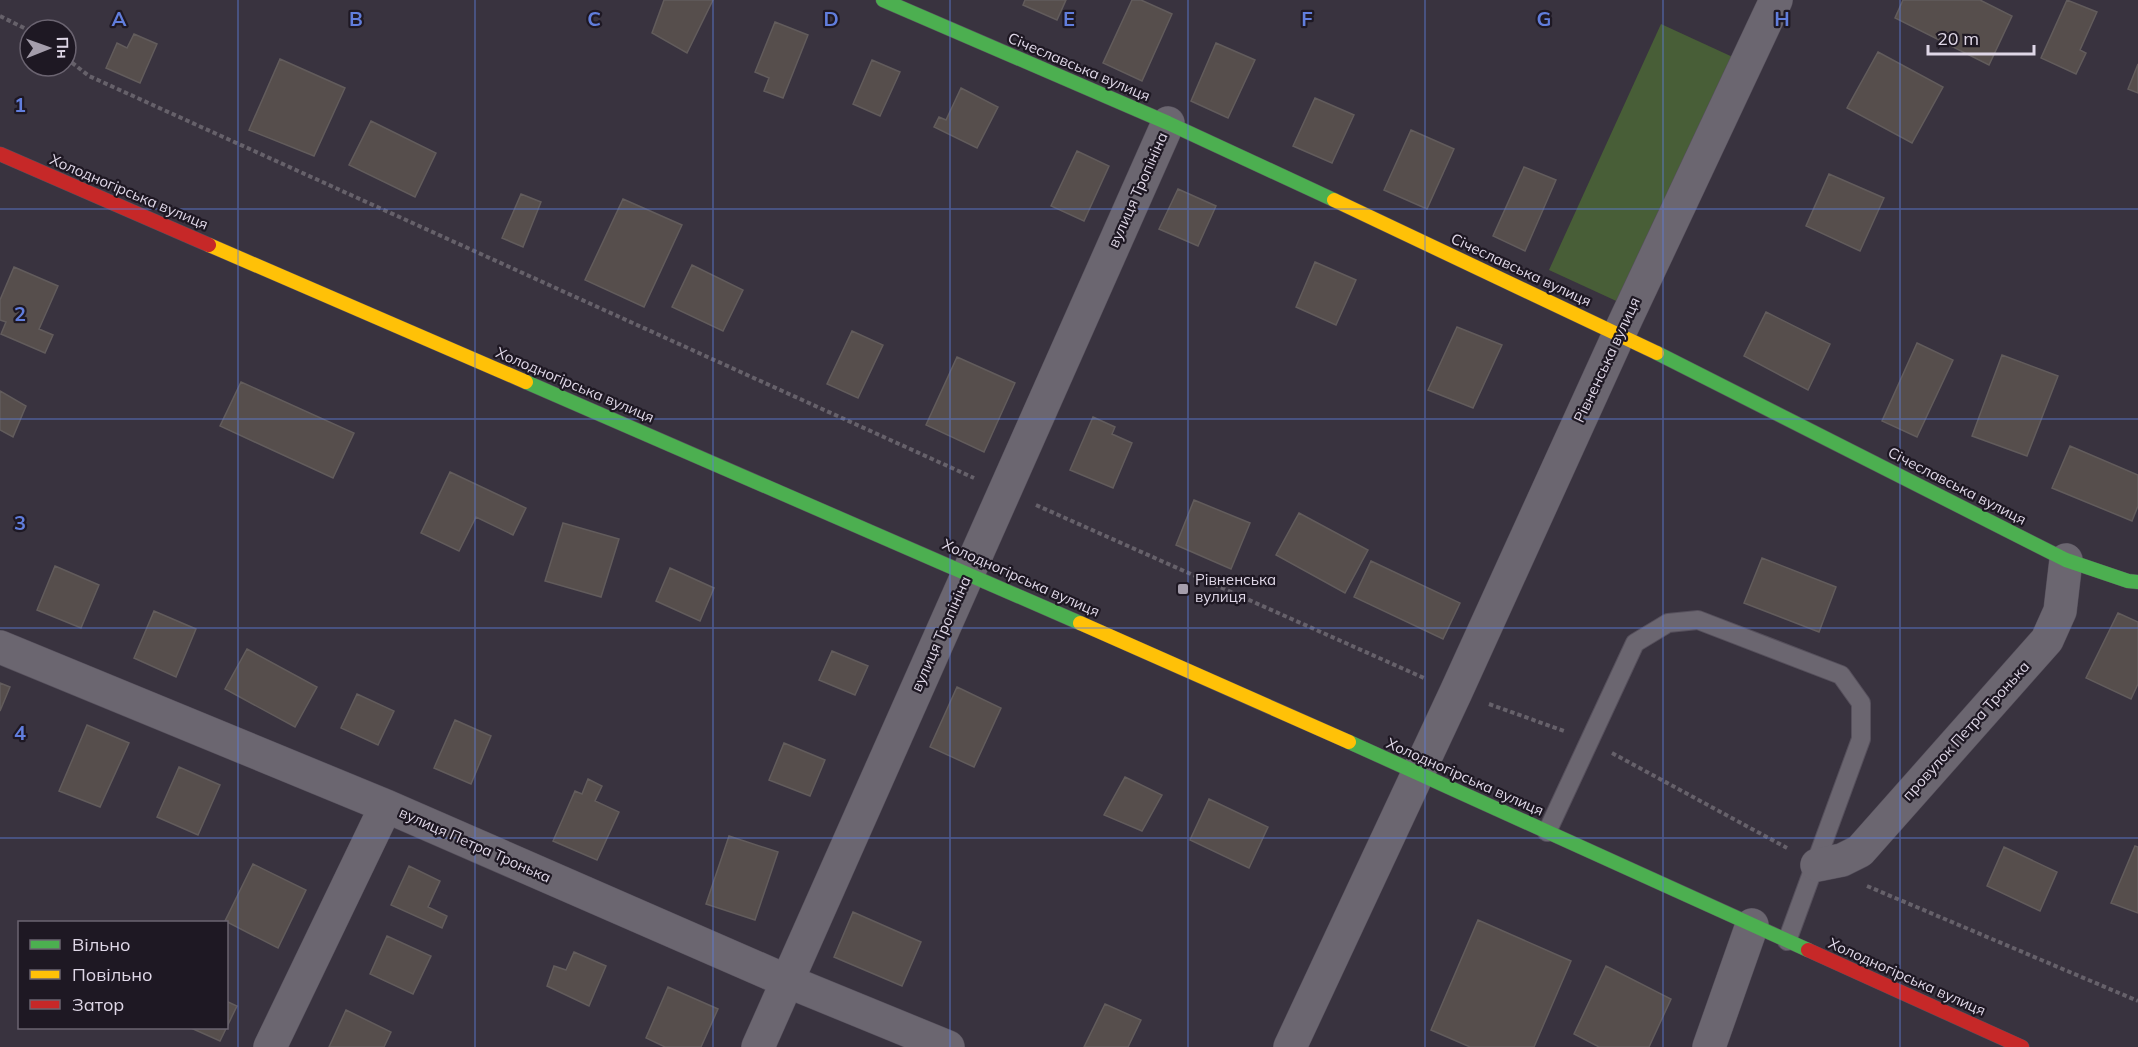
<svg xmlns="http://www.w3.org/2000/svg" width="2138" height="1047" font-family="Mulish,sans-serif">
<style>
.green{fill:#485e37}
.building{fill:#564e4c;stroke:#625c5c;stroke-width:1.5}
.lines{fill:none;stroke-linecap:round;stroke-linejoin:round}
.lane-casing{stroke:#56505c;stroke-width:20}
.street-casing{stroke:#56505c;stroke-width:34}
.fast-casing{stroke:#56505c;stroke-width:15}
.slow-casing{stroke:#56505c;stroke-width:15}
.jam-casing{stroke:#56505c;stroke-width:15}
.path{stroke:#66616a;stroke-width:4;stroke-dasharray:4.5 3;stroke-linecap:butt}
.lane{stroke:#6b6670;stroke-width:18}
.street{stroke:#6b6670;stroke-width:33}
.fast{stroke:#4caf50;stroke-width:14}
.slow{stroke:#ffc107;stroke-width:14}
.jam{stroke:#c62828;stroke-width:14}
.grid{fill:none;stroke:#617edd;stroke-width:1.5;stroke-opacity:0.55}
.poi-dot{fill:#a59eac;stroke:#1e1823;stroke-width:2}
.labels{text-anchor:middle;stroke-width:4.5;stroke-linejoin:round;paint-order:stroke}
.street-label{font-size:15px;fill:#dfd7e7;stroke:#1e1823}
.poi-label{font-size:15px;fill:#dfd7e7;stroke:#1e1823;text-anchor:start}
.grid-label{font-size:20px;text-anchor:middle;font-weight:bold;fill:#617edd;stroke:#1e1823;stroke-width:4.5;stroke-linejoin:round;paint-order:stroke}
</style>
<rect width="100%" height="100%" fill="#39333f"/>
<!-- green -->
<path class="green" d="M1661 24 1737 59 1625 305 1549 270Z"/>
<!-- building -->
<path class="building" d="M664 0H713L687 53 652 33Z
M1025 0H1066L1057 20 1023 5Z
M1132 0H1141L1172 14 1142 81 1103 63Z
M1903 0H1980L2012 16 1989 65 1895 18Z
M2067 0 2097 12 2080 50 2086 53 2076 74 2041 58Z
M775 22 808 35 783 98 764 91 769 78 755 72Z
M134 34 157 44 140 83 106 68 117 43 127 48Z
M1216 43 1255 60 1228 118 1191 101Z
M1878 52 1943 87 1912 143 1847 108Z
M280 59 345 88 314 156 249 130Z
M872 60 900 72 880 116 853 104Z
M2138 64V93L2128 89Z
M961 88 998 107 977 148 934 127 939 117 946 120Z
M1315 98 1354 115 1332 163 1293 146Z
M371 121 436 153 415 197 349 165Z
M1411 130 1454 149 1427 209 1384 190Z
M1077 151 1109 166 1084 221 1051 206Z
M1524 167 1556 180 1525 251 1493 236Z
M1829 174 1884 198 1860 251 1806 226Z
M1178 189 1216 206 1198 246 1159 229Z
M521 194 541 202 523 247 502 238Z
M623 199 682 225 644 307 585 280Z
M1315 262 1356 280 1336 325 1296 307Z
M692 265 743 290 723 331 672 307Z
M14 267 58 286 39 329 53 335 45 353 1 334 6 322 0 320V300Z
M1766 312 1830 344 1808 390 1744 356Z
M1457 327 1502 345 1473 408 1428 390Z
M852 331 883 345 858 398 827 384Z
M1917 343 1953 360 1917 437 1882 421Z
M2002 355 2058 376 2027 456 1972 436Z
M957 357 1015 383 984 452 926 425Z
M241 382 354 433 333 478 220 426Z
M0 391 26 406 13 437 0 430Z
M1093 417 1115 427 1112 434 1132 443 1113 488 1070 470Z
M2070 446 2138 475V506L2132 521 2052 488Z
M450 472 526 508 513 535 476 517 459 551 421 533Z
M1194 500 1250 523 1231 569 1176 545Z
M1299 513 1368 550 1345 593 1276 555Z
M563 523 619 539 601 597 545 581Z
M1762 558 1836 587 1819 632 1744 603Z
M1371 561 1460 603 1443 639 1354 597Z
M55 566 99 585 81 628 37 610Z
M670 568 714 588 700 621 656 601Z
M154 611 196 629 176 677 134 658Z
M2118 613 2138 622V684L2131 699 2086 678Z
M247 649 317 687 295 727 225 689Z
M832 651 868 666 855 695 819 680Z
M0 683 10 687 0 711Z
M957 687 1001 708 974 767 930 747Z
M357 694 394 711 378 745 341 728Z
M455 720 491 736 471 784 434 768Z
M87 725 129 743 100 807 59 791Z
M784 743 825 760 810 796 769 780Z
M179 767 220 785 198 835 157 817Z
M1125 777 1162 795 1142 831 1104 815Z
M588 779 602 786 595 801 619 812 597 860 553 841 575 791 582 794Z
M1209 799 1268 827 1249 868 1190 840Z
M729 836 778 852 755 920 706 904Z
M2135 846 2138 847V913L2111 903Z
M2004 847 2057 872 2040 911 1987 886Z
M253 864 306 890 278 948 225 921Z
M409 866 440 881 428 907 447 916 442 928 391 905Z
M853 912 921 942 902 986 834 957Z
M1478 920 1571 961 1534 1047H1470L1431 1030Z
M387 936 431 956 413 994 370 974Z
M574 952 606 966 589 1006 547 986 554 966 566 970Z
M1606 966 1671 999 1649 1047H1599L1574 1034Z
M668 987 718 1009 701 1047H665L646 1038Z
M226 1001 237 1006 220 1041 191 1028H226Z
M1105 1004 1141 1020 1128 1047H1084Z
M346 1010 391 1032 384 1047H329Z"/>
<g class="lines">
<defs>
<path id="lane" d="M1547 832 1635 643 1668 623 1698 620 1841 675 1861 703V739L1787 941"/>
<path id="street" d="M0 647 386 806 787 981 948 1047
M1817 865 1842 860 1860 851 2047 640 2060 611 2066 560
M270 1047 386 806
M758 1047 1168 123
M1290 1047 1456 692 1619 334 1776 0
M1709 1047 1752 925"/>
<path id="fast" d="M883 0 1168 123 1334 200
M1657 353 2066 560 2128 581 2138 582
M526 382 1080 623
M1349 742 1808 950"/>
<path id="slow" d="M1334 200 1657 353
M209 245 526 382
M1080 623 1349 742"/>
<path id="jam" d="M0 154 209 245
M1808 950 2022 1047"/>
</defs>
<!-- lane casing -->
<use href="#lane" class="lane-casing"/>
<!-- street casing -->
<use href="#street" class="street-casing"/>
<!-- fast casing -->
<use href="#fast" class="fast-casing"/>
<!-- slow casing -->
<use href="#slow" class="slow-casing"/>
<!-- jam casing -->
<use href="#jam" class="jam-casing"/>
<!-- path -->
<path class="path" d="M0 16 30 31
M66 58 89 76 974 478
M1036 505 1424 678
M1489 704 1564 731
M1612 753 1787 848
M1867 886 2138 1001"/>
<!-- lane -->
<use href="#lane" class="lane"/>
<!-- street -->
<use href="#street" class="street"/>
<!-- fast -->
<use href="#fast" class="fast"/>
<!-- slow -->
<use href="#slow" class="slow"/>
<!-- jam -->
<use href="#jam" class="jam"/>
</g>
<!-- grid -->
<path class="grid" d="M238 0V1047M475 0V1047M713 0V1047M950 0V1047M1188 0V1047M1425 0V1047M1663 0V1047M1900 0V1047M0 209H2138M0 419H2138M0 628H2138M0 838H2138"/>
<!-- markers -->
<rect class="poi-dot" x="1177" y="583" width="12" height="12" rx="3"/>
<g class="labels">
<!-- street labels -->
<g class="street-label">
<text transform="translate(1079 67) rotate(23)" y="5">Січеславська вулиця</text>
<text transform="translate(1138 190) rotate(-66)" y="5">вулиця Тропініна</text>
<text transform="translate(129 192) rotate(23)" y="5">Холодногірська вулиця</text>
<text transform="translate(1521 270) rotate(25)" y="5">Січеславська вулиця</text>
<text transform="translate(1607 360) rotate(-65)" y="5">Рівненська вулиця</text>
<text transform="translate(575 385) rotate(23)" y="5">Холодногірська вулиця</text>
<text transform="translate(1957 486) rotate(27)" y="5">Січеславська вулиця</text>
<text transform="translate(1021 578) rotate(24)" y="5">Холодногірська вулиця</text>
<text transform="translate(941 634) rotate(-66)" y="5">вулиця Тропініна</text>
<text transform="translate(1966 731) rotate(-48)" y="5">провулок Петра Тронька</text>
<text transform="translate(1465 777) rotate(24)" y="5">Холодногірська вулиця</text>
<text transform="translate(475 845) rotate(24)" y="5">вулиця Петра Тронька</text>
<text transform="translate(1907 977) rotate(24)" y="5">Холодногірська вулиця</text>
</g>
<!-- poi labels -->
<g class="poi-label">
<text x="1195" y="585">Рівненська<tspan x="1195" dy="17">вулиця</tspan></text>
</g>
</g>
<g class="grid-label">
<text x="119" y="26">A</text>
<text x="356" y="26">B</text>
<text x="594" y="26">C</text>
<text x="831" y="26">D</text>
<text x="1069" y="26">E</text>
<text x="1307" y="26">F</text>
<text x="1544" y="26">G</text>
<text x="1782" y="26">H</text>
<text x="20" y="112">1</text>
<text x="20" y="321">2</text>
<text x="20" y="530">3</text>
<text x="20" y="740">4</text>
</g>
<!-- legend -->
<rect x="18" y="921" width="210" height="108" fill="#1e1823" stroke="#6b6471" stroke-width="1.5"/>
<rect x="30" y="940" width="30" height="9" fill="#4caf50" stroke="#6b6471" stroke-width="1.5"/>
<text x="72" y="951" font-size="18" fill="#dfd7e7">Вільно</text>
<rect x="30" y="970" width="30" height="9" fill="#ffc107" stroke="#6b6471" stroke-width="1.5"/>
<text x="72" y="981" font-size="18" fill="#dfd7e7">Повільно</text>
<rect x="30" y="1000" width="30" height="9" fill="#c62828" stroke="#6b6471" stroke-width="1.5"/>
<text x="72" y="1011" font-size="18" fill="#dfd7e7">Затор</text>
<!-- north arrow -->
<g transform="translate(48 48) rotate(89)"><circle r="28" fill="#1e1823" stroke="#6b6471" stroke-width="1.5"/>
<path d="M0-4.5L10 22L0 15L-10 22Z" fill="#a59eac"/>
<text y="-9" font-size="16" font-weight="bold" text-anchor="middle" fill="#dfd7e7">Пн</text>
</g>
<!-- scale -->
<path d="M1928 45v9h106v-9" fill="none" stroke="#dfd7e7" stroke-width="3"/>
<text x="1937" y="45" font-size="18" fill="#dfd7e7" stroke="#1e1823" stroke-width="4.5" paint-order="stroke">20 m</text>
</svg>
